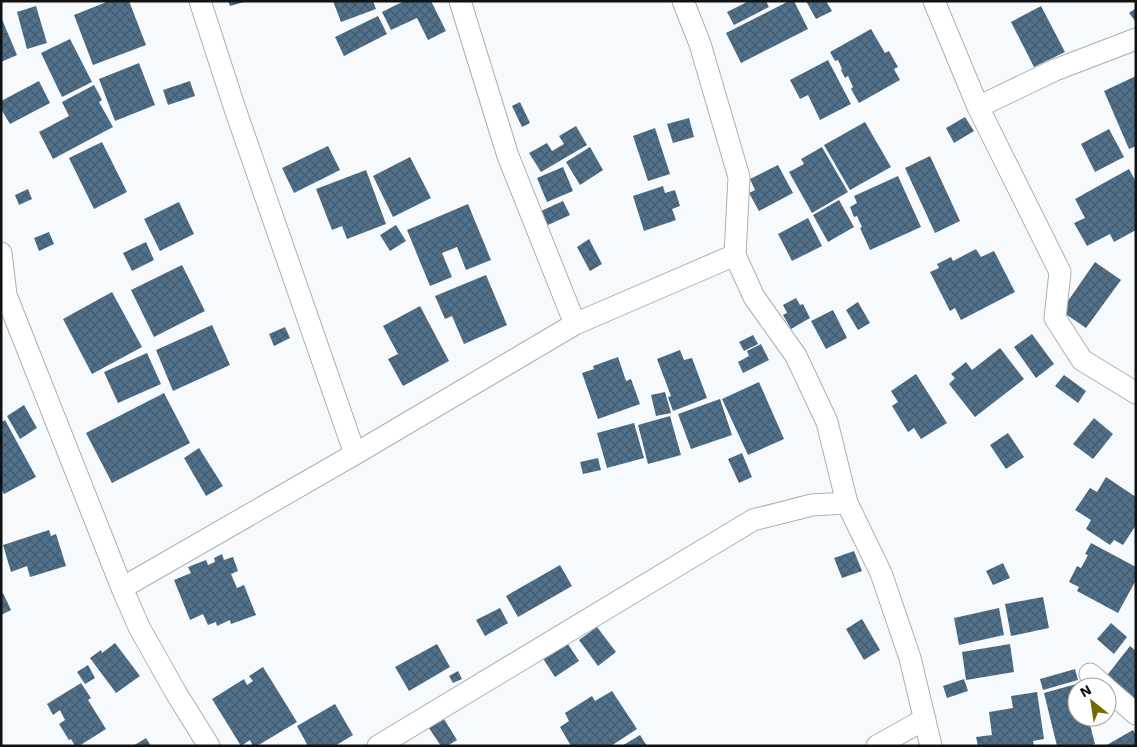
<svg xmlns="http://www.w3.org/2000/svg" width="1137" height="747" font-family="'Work Sans',sans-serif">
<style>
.building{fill:url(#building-cross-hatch)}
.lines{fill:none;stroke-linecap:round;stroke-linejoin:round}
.street-casing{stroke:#acafb2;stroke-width:23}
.street{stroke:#fff;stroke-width:21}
</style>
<defs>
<pattern id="building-cross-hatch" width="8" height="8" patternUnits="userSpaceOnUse" patternTransform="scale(1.25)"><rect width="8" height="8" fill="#517089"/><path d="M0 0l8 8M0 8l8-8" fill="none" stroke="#425b6f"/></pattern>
</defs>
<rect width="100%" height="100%" fill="#f7fafd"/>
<!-- building -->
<path class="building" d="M109 1H129L146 45 93 65 74 15Z
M228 1H243L244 2 230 6Z
M333 1H373L376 9 341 22Z
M404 1H431L446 31 428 40 417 18 391 30 382 12Z
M749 1H766L769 7 734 25 727 12Z
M789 1H794L808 29 741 63 726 33Z
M806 1H826L832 11 816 19Z
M36 6 47 43 27 49 17 12Z
M1041 6 1065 52 1034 67 1011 22Z
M1136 8V22L1129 13Z
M378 16 387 34 344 56 335 37Z
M1 17 17 55 1 62Z
M871 29 885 53 889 51 898 67 894 69 900 80 859 103 851 89 853 87 848 76 845 78 841 70 842 69 838 60 835 61 830 52Z
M70 39 92 82 62 97 41 53Z
M828 60 851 104 820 120 808 95 800 99 790 80Z
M139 63 155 105 115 121 99 79Z
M1136 76V146L1129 149 1104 91Z
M39 81 50 103 10 124 1 109V101Z
M190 81 195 96 168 105 163 90Z
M94 85 102 100 99 102 113 127 53 159 39 132 69 116 62 102Z
M520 102 530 123 522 127 512 106Z
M965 117 974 131 954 143 946 128Z
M689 118 694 137 673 143 667 124Z
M865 122 891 167 850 190 824 145Z
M576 126 587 145 541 172 529 153 547 143 552 151 564 144 559 136Z
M655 128 670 174 648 181 633 136Z
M1109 129 1124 157 1095 172 1081 144Z
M102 142 127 192 94 209 69 158Z
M328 146 340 170 294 193 282 168Z
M590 147 603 170 580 185 566 162Z
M822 147 848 192 812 213 789 172 804 164 801 159Z
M930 156 960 221 935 233 905 168Z
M410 157 431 198 393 217 373 176Z
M778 165 793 193 759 211 749 193 755 190 750 179Z
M563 167 573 191 547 202 537 178Z
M1129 169 1136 182V230L1114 242 1110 234 1087 246 1074 223 1085 218 1075 199Z
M366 170 386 224 347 239 342 226 332 230 316 189Z
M898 176 921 227 870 250 860 228 862 227 857 216 854 217 850 207 857 203 854 196Z
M663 186 665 193 675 190 680 206 672 209 676 220 644 231 633 196Z
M28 189 32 199 19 205 15 195Z
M839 200 854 227 828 242 813 215Z
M563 201 570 215 548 225 541 211Z
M179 202 194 234 160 251 144 219Z
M468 204 491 260 466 270 457 247 442 253 452 277 430 286 407 230Z
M808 218 822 246 792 261 778 234Z
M396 225 406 241 390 251 380 235Z
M49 232 54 244 39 251 34 238Z
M589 239 602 264 590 271 577 247Z
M146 242 154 260 132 271 123 253Z
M976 249 981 257 994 251 1015 292 961 320 955 308 950 311 930 272 939 268 937 264 951 257 953 261Z
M1095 262 1121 280 1086 328 1061 311Z
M182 265 205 311 154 337 131 290Z
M486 275 507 325 464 344 452 316 445 319 435 296Z
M112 292 142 347 92 374 63 319Z
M796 298 800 305 803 304 810 318 791 329 783 315 787 313 783 305Z
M858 302 870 323 858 330 846 310Z
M420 306 449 361 403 386 388 359 398 354 383 326Z
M833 310 847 338 826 349 811 321Z
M212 325 230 365 173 391 156 350Z
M285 327 290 338 274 346 269 334Z
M1032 334 1054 364 1036 378 1014 347Z
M753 335 758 344 744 351 739 342Z
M761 344 769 360 743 373 738 362 749 356 747 351Z
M1000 348 1024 379 975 417 949 384 955 378 951 374 966 362 972 370Z
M680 350 684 360 692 358 707 398 673 411 668 397 671 396 657 359Z
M147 353 161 384 118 403 104 372Z
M618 357 626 381 631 379 640 404 598 419 582 373 594 369 593 366Z
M916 374 947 423 921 439 914 428 908 432 892 406 898 402 891 391Z
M1064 375 1086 391 1078 403 1055 386Z
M759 382 784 439 748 455 722 399Z
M665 392 671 413 656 416 651 395Z
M164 393 190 443 112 483 86 433Z
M720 399 732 435 691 449 678 414Z
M24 405 37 428 20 439 7 416Z
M670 416 681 455 648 464 638 425Z
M1094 418 1113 434 1093 459 1073 444Z
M5 420 36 477 4 494 1 489V422Z
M634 423 644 458 607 468 597 433Z
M1008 433 1024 457 1006 469 990 445Z
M199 448 223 486 206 496 184 458Z
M742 453 752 477 739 483 728 459Z
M598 458 601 470 583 474 580 462Z
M1106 477 1136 497V525L1123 545 1114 540 1110 545 1086 529 1091 520 1075 510 1090 488 1097 492Z
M49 530 51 536 56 534 66 566 30 577 27 566 11 572 3 545Z
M1091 543 1136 567V580L1118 613 1077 591 1079 587 1069 582 1077 566 1081 568 1088 555 1085 554Z
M854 551 862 571 842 578 834 558Z
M222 554 224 560 233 557 238 571 231 574 237 588 244 585 256 615 231 624 230 620 217 626 216 622 208 625 203 614 190 620 174 580 191 573 188 567 206 560 208 565 215 562 214 558Z
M1003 563 1010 578 993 585 986 571Z
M560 565 572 586 518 617 506 596Z
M3 593 11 610 1 615V594Z
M1043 597 1049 628 1011 636 1005 604Z
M500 608 508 623 485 636 476 620Z
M999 608 1004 635 959 645 954 618Z
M862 619 880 650 864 660 846 629Z
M1111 623 1127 637 1114 654 1097 639Z
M597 627 616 652 598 666 579 640Z
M564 638 579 661 555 677 540 654Z
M115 643 140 676 116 693 90 658 101 650 102 653Z
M437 644 450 667 409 691 395 667Z
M1010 644 1014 672 966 680 962 652Z
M1130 646 1136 651V703L1105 678Z
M88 665 95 678 85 684 77 672Z
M263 667 297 722 257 746H253L250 740 241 746 212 699 244 679 247 685 253 681 249 676Z
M1075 669 1078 680 1043 690 1040 679Z
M458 671 462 679 453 683 449 676Z
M964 679 968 691 947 698 943 686Z
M81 683 91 698 88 700 106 729 79 746H75L71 739 69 740 59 724 65 720 60 710 53 715 47 704Z
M1080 683 1081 687H1077V717H1088L1095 744 1090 746H1057L1044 693Z
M612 691 637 729 611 746H571L560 727 569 721 565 713 592 696 595 701Z
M1037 692 1044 739 1033 741 1034 746H978L976 737 992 735 989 712 1013 708 1011 696Z
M335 704 353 735 335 746H308L297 726Z
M444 719 457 740 447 746H441L429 728Z
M1133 730 1136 735V746H1105Z
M640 735 647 746H622Z
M146 738 151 746H133Z"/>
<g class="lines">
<defs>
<path id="street" d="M200 1 235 109 355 454
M460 1 508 156 575 324
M683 1 700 44 739 177 735 255 754 297 796 356 827 422 847 503 881 573 910 658 931 746
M934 1 978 107 1060 272 1055 318 1082 360 1136 393
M978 107 1055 70 1136 39
M1 253 6 295 122 588 139 627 176 693 209 746
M122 588 355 454 575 324 735 255
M1090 674 1105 687
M1107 689 1136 714
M378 746 753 520 812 505 847 503
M877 746 925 719"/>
</defs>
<!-- street casing -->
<use href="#street" class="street-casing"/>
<!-- street -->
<use href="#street" class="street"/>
</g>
<!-- border -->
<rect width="1137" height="747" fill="none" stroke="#111213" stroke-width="5"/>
<!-- north arrow -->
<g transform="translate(1092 702) rotate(330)"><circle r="24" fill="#ffffff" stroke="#a0a0a1"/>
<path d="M0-4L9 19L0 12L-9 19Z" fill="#766900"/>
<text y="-8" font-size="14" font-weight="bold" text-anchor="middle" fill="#111213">N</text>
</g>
</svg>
